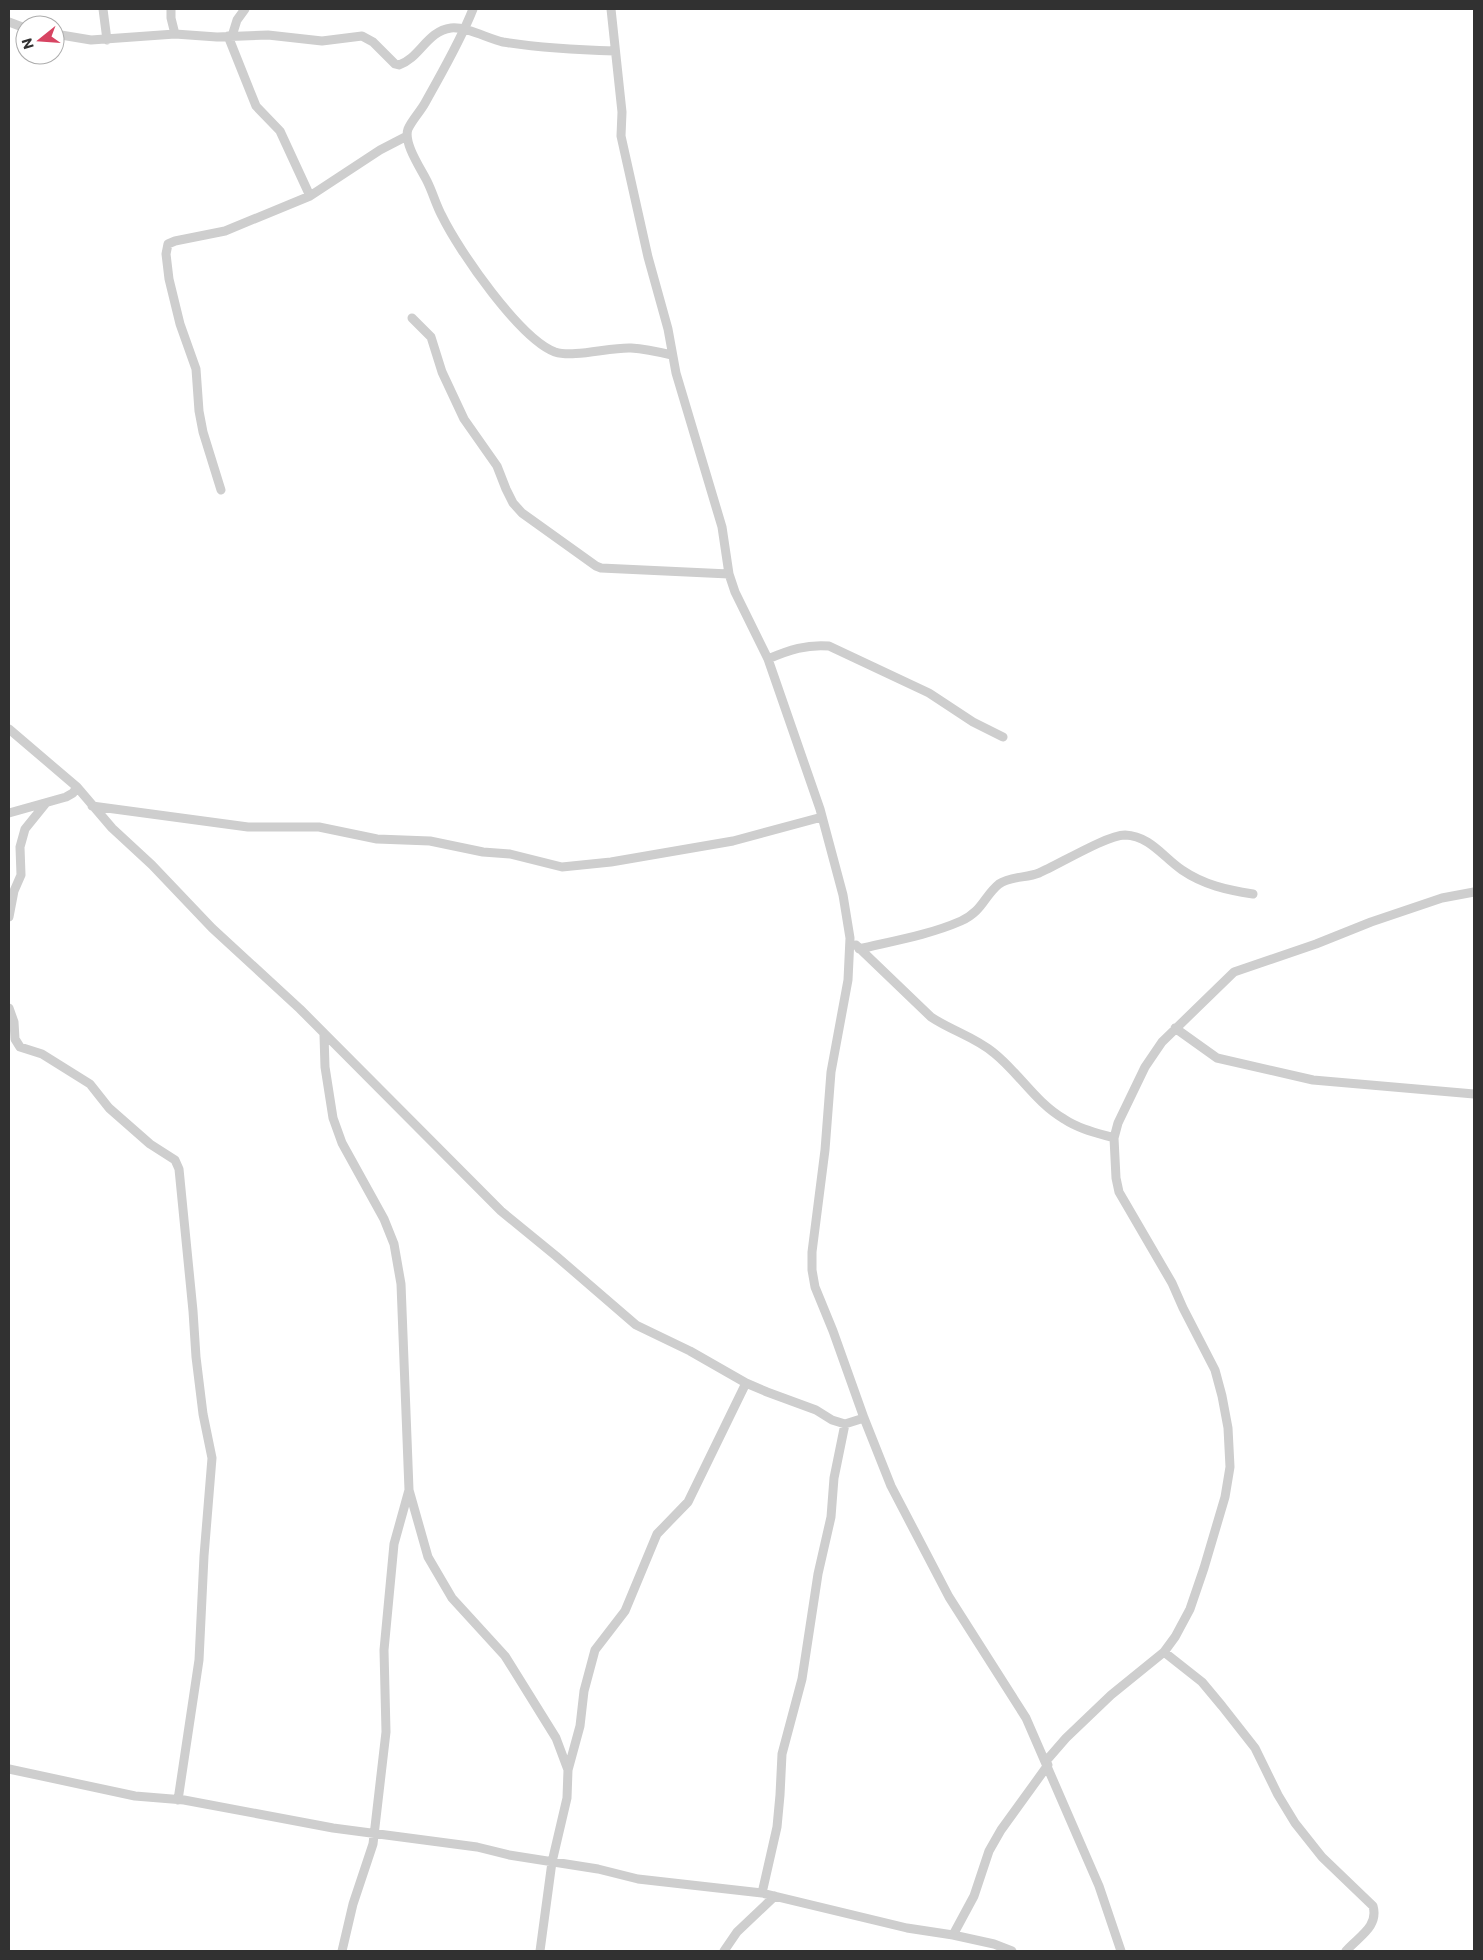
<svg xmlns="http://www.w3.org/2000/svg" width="1483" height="1960" font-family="Commissioner,sans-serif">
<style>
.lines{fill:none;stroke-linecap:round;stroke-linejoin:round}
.minor{stroke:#cecece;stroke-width:9}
</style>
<rect width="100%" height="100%" fill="#fff"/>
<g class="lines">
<!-- minor -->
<path class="minor" d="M103 9 107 40
M171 9V18L175 34
M473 9C460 42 442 72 425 103 420 112 412 120 408 129 403 143 421 169 427 181 433 193 436 205 442 216 459 251 520 339 555 352 574 358 610 347 631 348 645 349 659 352 672 355
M611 9 622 112 621 136 648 257 668 329 676 373 722 527 729 574 735 592 768 659 820 809 843 895 850 938 848 980 831 1072 825 1150 812 1252V1270L815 1287 833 1331 864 1418 891 1486 949 1597 1026 1718 1099 1886 1121 1951
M9 22 25 28
M55 34 91 40 175 34 217 37 268 35 322 41 362 36 373 42 395 64 399 65C420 58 427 31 451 28 465 26 489 39 503 42 540 48 578 50 615 51
M228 36 256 106 280 131 310 196
M232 36 237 20 245 9
M412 318 431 337 442 372 464 419 497 466 506 489 513 503 522 513 596 566 601 568 729 574
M221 490 203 432 199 411 196 369 180 324 169 279 166 254 168 244 175 241 225 231 310 196 380 150 407 136
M768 659C789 650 807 644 829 646L929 693 973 722 1003 737
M9 729 77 787 112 828 152 865 212 928 300 1009 501 1211 556 1256 636 1325 690 1351 746 1383 767 1392 816 1410 832 1420 845 1424 864 1418
M92 806 248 827H319L377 839 430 841 483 852 510 854 562 867 611 862 733 841 822 817
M9 813 66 797 73 793 77 787
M9 917 14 891 21 875 20 847 25 829 46 803
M856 945 931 1017C952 1031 975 1037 994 1053 1019 1073 1036 1103 1064 1119 1079 1129 1097 1133 1114 1138
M859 949C893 941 929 935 961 921 983 911 984 896 999 884 1010 876 1027 878 1039 873 1058 865 1107 835 1125 835 1150 836 1163 857 1182 870 1204 885 1227 890 1253 894
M9 1008 14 1022 15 1039 20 1047 42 1054 90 1084 109 1108 150 1144 175 1160 179 1169 193 1311 196 1357 203 1414 212 1458 204 1556 199 1660 178 1800
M1175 1028 1217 1058 1313 1080 1474 1094
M324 1035 325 1067 333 1118 342 1143 384 1219 394 1244 401 1284 409 1490 428 1557 452 1598 505 1656 556 1738 568 1770 567 1798 552 1862 540 1951
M1164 1652 1202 1682 1222 1706 1255 1748 1278 1795 1295 1823 1322 1857 1373 1906C1379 1927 1358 1937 1346 1951
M1046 1761 1066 1738 1111 1695 1164 1652 1175 1637 1190 1609 1204 1568 1225 1497 1230 1467 1228 1428 1222 1396 1215 1370 1183 1308 1172 1283 1119 1192 1116 1178 1114 1138 1118 1123 1145 1067 1162 1042 1234 972 1316 944 1371 922 1442 898 1474 892
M9 1769 135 1796 184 1800 333 1828 477 1847 509 1855 598 1869 638 1879 762 1893 907 1928 953 1935 994 1944 1012 1951
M568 1770 580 1726 584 1691 595 1650 625 1611 657 1534 688 1502 746 1383
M762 1893 777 1827 780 1795 782 1754 802 1679 818 1574 831 1517 834 1478 845 1424
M953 1935 974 1896 989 1851 1001 1830 1048 1765
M342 1951 353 1904 373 1844 386 1732 384 1650 394 1544 409 1490
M724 1951 737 1932 775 1896"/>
</g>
<!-- border -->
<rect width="1483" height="1960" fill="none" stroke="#313131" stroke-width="20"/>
<!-- north arrow -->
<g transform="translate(40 40) rotate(253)"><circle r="24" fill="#ffffff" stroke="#adadad"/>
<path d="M0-4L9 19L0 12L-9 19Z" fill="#d74462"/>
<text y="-8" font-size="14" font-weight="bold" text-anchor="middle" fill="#313131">N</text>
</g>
</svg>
